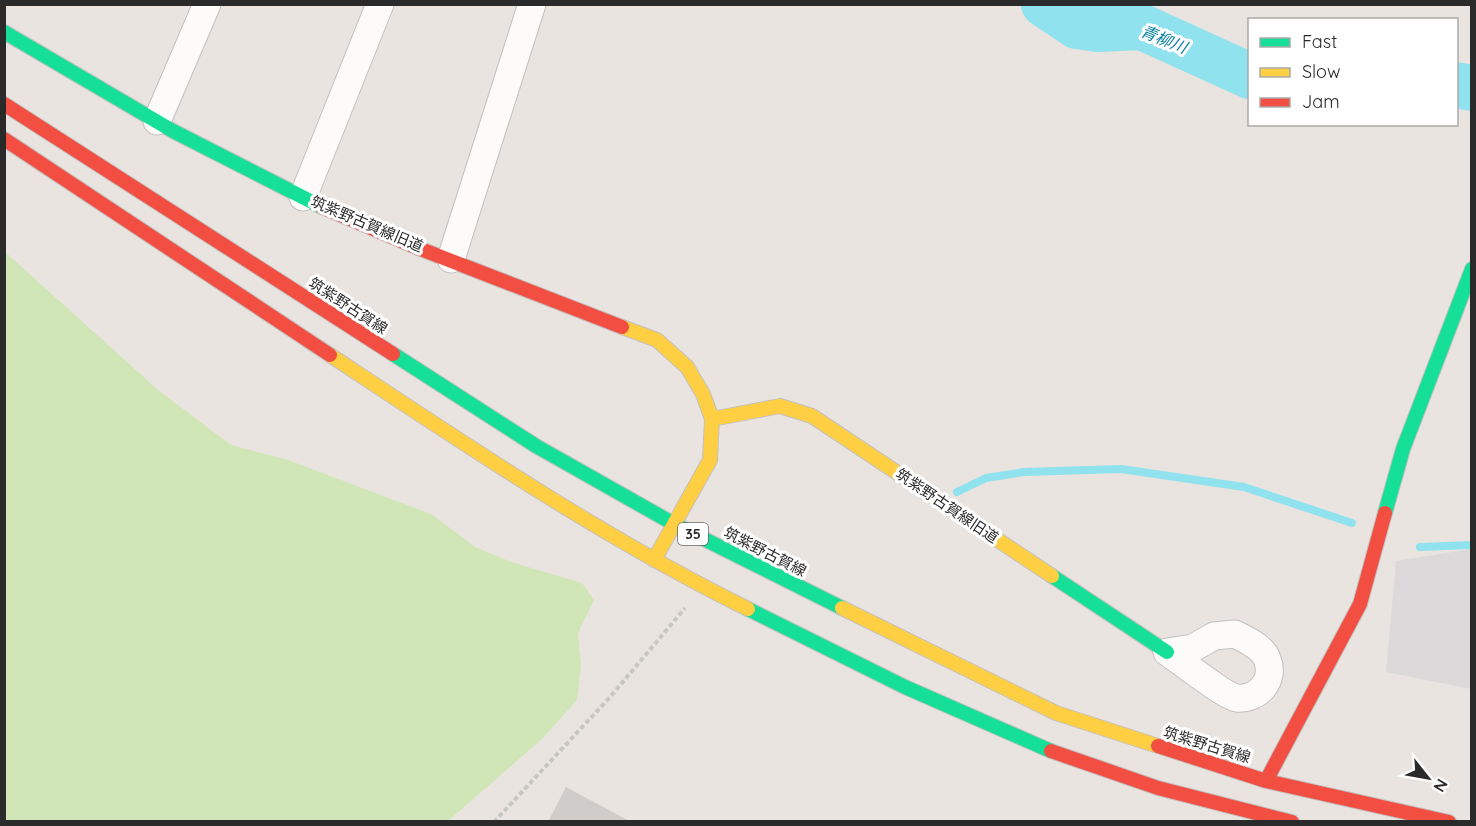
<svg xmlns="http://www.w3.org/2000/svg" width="1476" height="826" font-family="Quicksand,'Noto Sans JP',sans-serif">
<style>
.industrial{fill:#dcd9db}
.green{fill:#d0e6b6}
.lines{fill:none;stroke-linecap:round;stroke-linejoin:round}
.stream{stroke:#8fe2ee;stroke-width:8}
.river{stroke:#8fe2ee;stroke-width:46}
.building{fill:#d0ccc9}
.street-casing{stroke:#c2c1c1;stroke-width:29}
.fast-casing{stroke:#c2c1c1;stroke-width:16}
.slow-casing{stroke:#c2c1c1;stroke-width:16}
.jam-casing{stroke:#c2c1c1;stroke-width:16}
.path{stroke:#c6c6c5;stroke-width:4;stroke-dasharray:4.5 3;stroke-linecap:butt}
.street{stroke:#fcfbfa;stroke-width:27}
.fast{stroke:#16e098;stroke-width:14}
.slow{stroke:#ffcf43;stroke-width:14}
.jam{stroke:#f24e42;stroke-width:14}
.labels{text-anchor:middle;stroke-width:6;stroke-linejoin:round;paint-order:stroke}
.shield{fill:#fff;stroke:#6a6a6a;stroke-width:1.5}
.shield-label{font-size:14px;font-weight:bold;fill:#2a2a2a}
.street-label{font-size:15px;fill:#2a2a2a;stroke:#fff}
.water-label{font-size:16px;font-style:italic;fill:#0680a2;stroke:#fff}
</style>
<rect width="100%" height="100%" fill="#e9e4df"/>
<!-- industrial -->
<path class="industrial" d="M1471 549V689L1386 672 1396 561Z"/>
<!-- green -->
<path class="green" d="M4 251 158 390 231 445 288 460 431 514 475 547 511 562 582 583 594 600 578 633 581 666 577 700 542 739 448 821H5Z"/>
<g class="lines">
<!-- stream -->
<path class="stream" d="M957 492 986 478 1024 472 1121 469 1244 487 1352 523
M1420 547 1472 545"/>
<!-- river -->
<path class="river" d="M1044 4 1077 26 1098 29 1142 27 1250 76
M1456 85 1472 88"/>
</g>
<!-- building -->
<path class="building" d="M566 787 631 822H548Z"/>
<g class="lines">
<defs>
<path id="street" d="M157 121 207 4
M303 197 380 4
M451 259 532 4
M1235 634C1246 640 1262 646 1267 659 1276 680 1258 700 1237 698 1226 697 1179 660 1167 652L1193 648 1214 636Z"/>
<path id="fast" d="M4 32 173 131 322 207
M393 354 536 446 674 524 842 608
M1385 513 1403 449 1472 269
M1052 576 1167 652
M748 609 905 687 1051 751"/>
<path id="slow" d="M622 327 657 340 687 367 703 394 712 419 710 460 654 560
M330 355C466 445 602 537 748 609
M712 419 780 406 812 416 1052 576
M842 608 1056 713 1158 746"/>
<path id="jam" d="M4 104 393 354
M4 139 330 355
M322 207 418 248 622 327
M1158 746 1266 781 1449 822
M1051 751 1158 788 1292 822
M1266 781 1360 604 1385 513"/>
</defs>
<!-- street casing -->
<use href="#street" class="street-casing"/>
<!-- fast casing -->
<use href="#fast" class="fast-casing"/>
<!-- slow casing -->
<use href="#slow" class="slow-casing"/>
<!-- jam casing -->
<use href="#jam" class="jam-casing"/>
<!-- path -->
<path class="path" d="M494 822 611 696 685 608"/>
<!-- street -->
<use href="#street" class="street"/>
<!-- fast -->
<use href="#fast" class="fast"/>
<!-- slow -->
<use href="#slow" class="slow"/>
<!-- jam -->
<use href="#jam" class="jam"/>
</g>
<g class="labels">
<!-- shield labels -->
<rect class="shield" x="678" y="523" width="30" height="22" rx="4.5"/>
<g class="shield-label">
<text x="693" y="539">35</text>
</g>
<!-- street labels -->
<g class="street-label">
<text transform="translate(367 224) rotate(23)" y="5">筑紫野古賀線旧道</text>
<text transform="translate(348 306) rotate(33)" y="5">筑紫野古賀線</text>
<text transform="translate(947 506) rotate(34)" y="5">筑紫野古賀線旧道</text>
<text transform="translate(765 552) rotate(27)" y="5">筑紫野古賀線</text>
<text transform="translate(1207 745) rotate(17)" y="5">筑紫野古賀線</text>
</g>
<!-- water labels -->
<g class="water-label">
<text transform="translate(1164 39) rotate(22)" y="6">青柳川</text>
</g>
</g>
<!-- border -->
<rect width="1476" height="826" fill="none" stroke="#2a2a2a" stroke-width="12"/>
<!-- legend -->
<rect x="1248" y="18" width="210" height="108" fill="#ffffff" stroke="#aaaaaa" stroke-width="1.5"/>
<rect x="1260" y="38" width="30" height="9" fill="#16e098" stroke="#aaaaaa" stroke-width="1.5"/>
<text x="1302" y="48" font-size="18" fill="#2a2a2a">Fast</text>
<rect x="1260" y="68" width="30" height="9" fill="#ffcf43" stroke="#aaaaaa" stroke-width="1.5"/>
<text x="1302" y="78" font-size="18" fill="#2a2a2a">Slow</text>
<rect x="1260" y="98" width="30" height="9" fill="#f24e42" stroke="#aaaaaa" stroke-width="1.5"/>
<text x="1302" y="108" font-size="18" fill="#2a2a2a">Jam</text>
<!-- north arrow -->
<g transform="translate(1428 778) rotate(121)" stroke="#ffffff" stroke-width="4.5" paint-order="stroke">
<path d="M0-4.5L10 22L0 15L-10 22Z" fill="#2a2a2a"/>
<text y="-9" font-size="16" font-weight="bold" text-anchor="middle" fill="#2a2a2a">N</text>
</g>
</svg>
